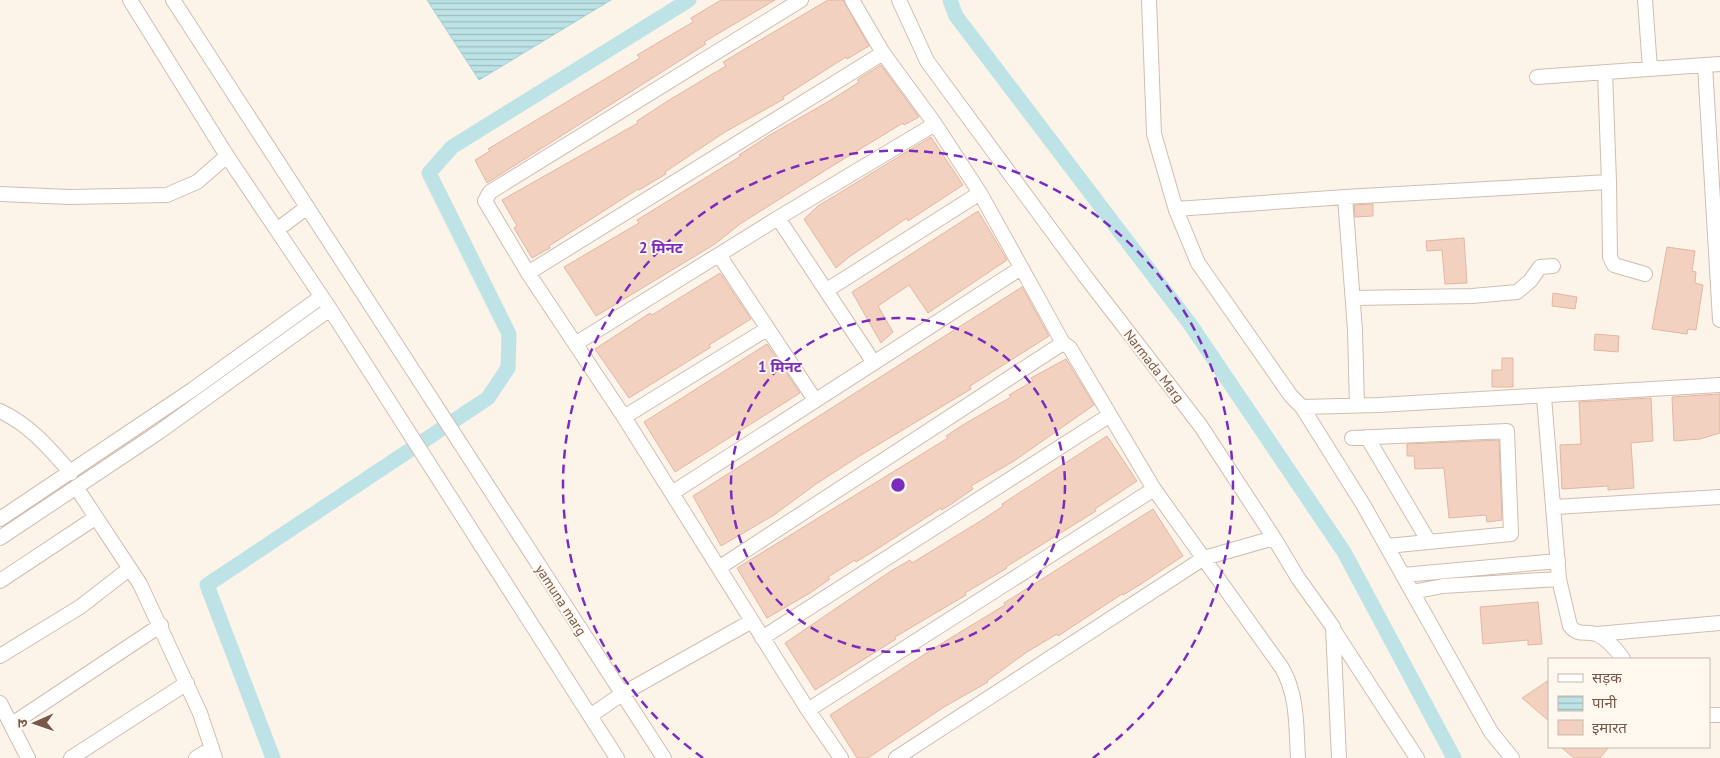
<svg xmlns="http://www.w3.org/2000/svg" width="1720" height="758" font-family="'PT Sans','Noto Sans Devanagari',sans-serif">
<style>
.water{fill:url(#water-rules);stroke:#a3d3d8}
.lines{fill:none;stroke-linecap:round;stroke-linejoin:round}
.canal{stroke:#bde3e7;stroke-width:15}
.building{fill:#f2d1c0;stroke:#e4b6a1}
.minor-casing{stroke:#d1bdb1;stroke-width:16}
.minor{stroke:#fff;stroke-width:14}
.ring{fill:none;stroke:#7b2cbf;stroke-width:2.5;stroke-dasharray:9 6}
.labels{text-anchor:middle;stroke-width:4;stroke-linejoin:round;paint-order:stroke}
.street-label{font-size:14px;fill:#77594c;stroke:#fff8ef}
.centre{fill:#7b2cbf;stroke:#fff8ef;stroke-width:2.5}
.ring-label{font-size:15px;text-anchor:middle;font-weight:bold;fill:#7b2cbf;stroke:#fff8ef;stroke-width:4;stroke-linejoin:round;paint-order:stroke}
</style>
<defs>
<pattern id="water-rules" width="6" height="5" patternUnits="userSpaceOnUse" patternTransform="scale(1.25)"><rect width="6" height="5" fill="#bde3e7"/><path d="M0 2.5h6" fill="none" stroke="#9ebbbd"/></pattern>
</defs>
<rect width="100%" height="100%" fill="#fcf4e9"/>
<!-- water -->
<path class="water" d="M427 0H611L479 80Z"/>
<g class="lines">
<!-- canal -->
<path class="canal" d="M950 0 956 16 1190 324 1344 552 1454 758
M273 758 207 585 488 398 508 368 509 334 429 173 452 147 689 0"/>
</g>
<!-- building -->
<path class="building" d="M721 0H775L704 42 706 44 487 183 475 160 490 151 488 149 640 58 637 55 693 22 691 18Z
M828 0H843L869 46 847 59 846 57 783 97 784 99 725 132 665 172 666 174 639 190 638 189 549 246 550 248 532 258 514 228 517 226 502 200 638 123 637 121 666 102 726 66 723 62Z
M881 65 919 117 904 125 903 123 829 168 740 224 715 244 596 316 564 267 639 223 637 220 741 156 739 155 770 135 831 100 859 82 857 80Z
M931 137 963 185 908 221 907 218 849 257 836 268 804 219 818 206Z
M1373 204V216L1355 217 1354 205Z
M978 211 1007 260 928 313 909 285 878 306 893 332 881 343 852 292Z
M1464 238 1467 283 1445 284 1442 250 1427 251 1426 241Z
M1667 247 1695 251 1692 271 1696 272 1695 283 1703 285 1696 330 1688 329 1687 334 1652 329Z
M720 273 751 319 709 345 711 347 629 398 595 349 650 313 652 315Z
M1022 287 1049 336 970 386 971 389 861 455 816 484 774 515 721 546 693 496Z
M1553 293 1577 297 1575 309 1552 306Z
M1595 334 1619 336 1618 352 1594 350Z
M767 344 800 393 675 472 644 422Z
M1502 358H1513V387H1492V370H1502Z
M1066 359 1094 405 1014 461 971 486 973 489 953 503 942 510 941 508 874 551 856 562 855 560 828 577 830 579 810 593 767 618 737 568 948 438 946 436 966 423 1011 397 1009 395 1033 381 1031 378Z
M1720 394V433L1700 439 1674 441 1672 397Z
M1651 398 1653 441 1631 443 1634 488 1608 490V486L1562 489 1560 445 1581 444 1579 402Z
M1107 436 1137 481 1095 509 1096 511 1006 567 1007 568 965 593 966 595 895 637 896 639 815 690 785 643 891 571 910 560 912 563 982 520 1003 506 1002 504Z
M1499 440 1502 520 1487 522 1486 515 1449 518 1444 468 1415 469 1414 456H1407V444Z
M1153 509 1183 556 1141 584 1123 595 1122 594 1058 636 1057 634 1027 652 987 681 988 682 944 707 868 758H857L830 715 939 645 1005 605 1004 603Z
M1538 602 1542 644 1528 645V640L1483 644 1480 607Z
M1549 680V721L1522 698Z
M1561 747H1609L1600 758H1574Z"/>
<g class="lines">
<defs>
<path id="minor" d="M130 0 227 156 330 309 617 758
M173 0 664 758
M801 0 490 192 485 201 528 273 624 417 808 710 841 758
M852 0 883 53 935 124 980 193 1063 343 1070 348 1154 489 1282 668C1298 696 1296 727 1298 758
M899 0 927 61 1085 276 1200 425 1274 538 1298 578 1333 627 1339 758
M1149 0 1154 134 1176 210 1198 263 1291 396 1302 407 1364 506 1491 732 1512 758
M1645 0 1650 69
M1720 64 1705 65 1720 320
M1605 72 1609 182
M1537 77 1705 65
M0 194 69 197 167 195 197 182 227 156
M1345 197 1609 182 1610 257 1614 265 1645 274
M1176 209 1345 197 1355 330 1357 406
M778 218 874 363
M278 229 306 208
M719 255 815 400
M528 273 883 53
M827 290 980 193
M1353 298 1472 296 1517 292 1530 281 1540 267 1553 266
M575 344 778 218 935 124
M1544 397 1559 579 1570 626C1578 636 1585 631 1596 634 1605 637 1618 651 1623 659
M1302 407 1379 405 1720 385
M0 411C30 425 49 448 71 473
M624 417 767 329
M1367 437 1429 542
M1352 438 1507 431 1511 534 1387 546
M76 487 140 584 200 713 215 758
M672 493 1021 268
M1555 507 1720 497
M0 519 192 390 321 297
M0 538 159 432 330 309
M720 567 1063 343
M1403 575 1558 561
M0 581 95 518
M1412 592 1443 586 1559 579
M1333 629 1417 758
M1597 634 1720 623
M762 638 1110 415
M0 656 80 607 129 569
M0 703 28 758
M808 710 1154 489
M1709 715H1720
M590 716 622 694 752 621
M12 724 161 625
M71 758 187 683
M196 758 212 748
M896 758 1204 558 1274 538"/>
</defs>
<!-- minor casing -->
<use href="#minor" class="minor-casing"/>
<!-- minor -->
<use href="#minor" class="minor"/>
</g>
<!-- distance rings -->
<g class="ring">
<circle cx="898" cy="485" r="167"/>
<path d="M703 758A335 335 0 1 1 1093 758"/>
</g>
<g class="labels">
<!-- street labels -->
<g class="street-label">
<text transform="translate(1154 366) rotate(52)" y="5">Narmada Marg</text>
<text transform="translate(561 600) rotate(57)" y="5">yamuna marg</text>
</g>
</g>
<circle cx="898" cy="485" r="8" class="centre"/>
<g class="ring-label">
<text x="661" y="253">2 मिनट</text>
<text x="780" y="372">1 मिनट</text>
</g>
<!-- legend -->
<rect x="1548" y="658" width="162" height="90" fill="#fff8ef" stroke="#c9b8ae"/>
<rect x="1558" y="674" width="25" height="8" fill="#ffffff" stroke="#c9b8ae"/>
<text x="1592" y="683" font-size="15" fill="#77594c">सड़क</text>
<rect x="1558" y="696" width="25" height="15" fill="url(#water-rules)" stroke="#c9b8ae"/>
<text x="1592" y="708" font-size="15" fill="#77594c">पानी</text>
<rect x="1558" y="720" width="25" height="15" fill="#f2d1c0" stroke="#c9b8ae"/>
<text x="1592" y="733" font-size="15" fill="#77594c">इमारत</text>
<!-- north arrow -->
<g transform="translate(35 723) rotate(268)" stroke="#fff8ef" stroke-width="4" paint-order="stroke">
<path d="M0-4L9 19L0 12L-9 19Z" fill="#77594c"/>
<text y="-8" font-size="14" font-weight="bold" text-anchor="middle" fill="#77594c">उ</text>
</g>
</svg>
